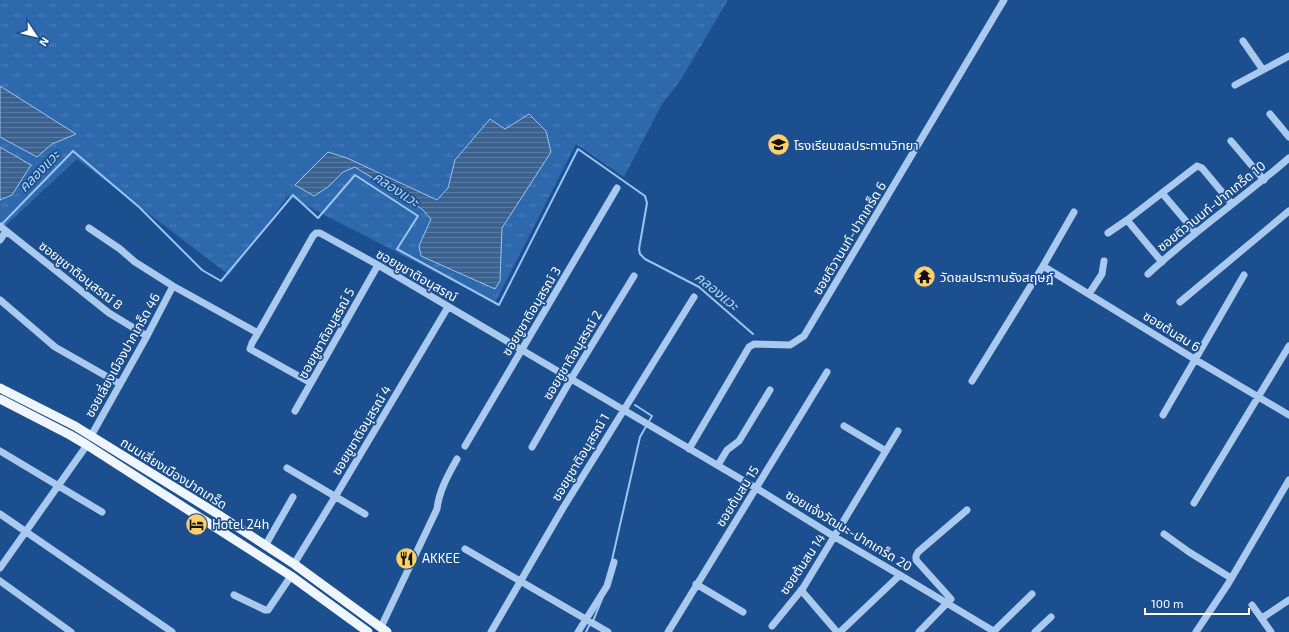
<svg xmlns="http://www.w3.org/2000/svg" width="1289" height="632" font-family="'Exo 2','Noto Sans Thai',sans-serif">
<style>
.grass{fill:url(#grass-tufts)}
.water{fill:url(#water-rules);stroke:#9cc4f0}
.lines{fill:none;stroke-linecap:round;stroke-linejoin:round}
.stream{stroke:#9cc4f0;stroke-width:2}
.minor{stroke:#a9c9ee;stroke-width:7}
.major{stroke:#f0f6ff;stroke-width:9}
.labels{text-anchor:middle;stroke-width:3.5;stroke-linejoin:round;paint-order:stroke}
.poi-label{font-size:13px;fill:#fff;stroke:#1b4f8f;text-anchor:start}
.street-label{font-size:13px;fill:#fff;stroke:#1b4f8f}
.water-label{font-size:14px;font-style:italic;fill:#b5d3f5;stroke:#1b4f8f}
</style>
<defs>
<pattern id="grass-tufts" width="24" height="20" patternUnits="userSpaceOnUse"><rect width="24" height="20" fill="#2e69ad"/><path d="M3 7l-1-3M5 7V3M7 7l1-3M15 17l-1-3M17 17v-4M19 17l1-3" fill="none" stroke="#4d80b9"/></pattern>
<pattern id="water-rules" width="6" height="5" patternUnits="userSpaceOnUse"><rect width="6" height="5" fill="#3c6290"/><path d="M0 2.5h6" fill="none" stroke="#597aa1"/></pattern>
</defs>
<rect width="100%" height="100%" fill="#1b4f8f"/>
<!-- grass -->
<path class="grass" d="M0 0H728L680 81 662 104 624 177 576 144 495 303 288 196 229 275 77 159 4 227 0 223Z"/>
<!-- water -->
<path class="water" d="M0 86 76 134 52 144 37 157 0 137Z
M529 114 546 131 551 152 502 228 500 281 495 289 421 256 419 246 431 219 422 209 355 167 343 172 328 187 314 196 295 185 328 152 347 158 437 200 448 188 455 160 490 119 505 129Z
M0 147 31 165 12 195 0 200Z"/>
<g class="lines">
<!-- stream -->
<path class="stream" d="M1 225 73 151 139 207 202 270 221 281 293 195 318 218 355 175 418 216 397 249 499 305 578 149 645 196 647 203 639 249 640 254 645 259 699 287 753 334
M612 560 640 437 652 416 635 405
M593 621 602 599
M586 632 590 624"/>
<!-- minor -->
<path class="minor" d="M1243 41 1263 70
M1235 85 1289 56
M1270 114 1289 137
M1231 141 1264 180
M1162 193 1196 233
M1127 220 1162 262
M0 226 109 313 147 336
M89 228 120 249 135 262 173 286 258 333 313 236 316 233H320L378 265 756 488 835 537 900 575 995 632
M1108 233 1127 220 1197 166 1202 168 1232 204
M0 240 6 231
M1043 266 1196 360 1289 415
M1148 274C1193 232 1243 198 1289 158
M1089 294 1102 274 1104 261
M0 300 55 347 120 384
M1180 302 1289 211
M258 333 252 343 250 349 311 383
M972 381 1043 266 1074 212
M295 411 378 265
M1163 415 1244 275
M844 426 886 451
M91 436 147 336 173 286
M465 446 617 188
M532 447 571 379 634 276
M689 449 749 347 754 344 790 345 804 336 1004 0
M0 451 102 512
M718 465 727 450 739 441 770 390
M287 468 365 514
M1194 503 1289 346
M0 514 172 632
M1164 534 1189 552 1231 578
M265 546 293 497
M465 549 608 632
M294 564 335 497 448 307
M0 568 87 445
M0 581 71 632
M696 584 743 612
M801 590 837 632
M234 595 265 610H268L291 576
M1252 605 1271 632
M1262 618 1289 600
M772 626 803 588 898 431
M381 627 437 509C439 491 448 475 457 459
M994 631 1032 594
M491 632 563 508 694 297
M578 632 607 586 614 562
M668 632 827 372
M840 632 900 575
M919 632 951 599 916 560V556L918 552 967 510
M1035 632 1051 617
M1196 632 1228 584 1289 480"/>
<!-- major -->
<path class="major" d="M0 388 75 426 216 513 294 564 387 632
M0 399 70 435 87 445 291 576 368 632"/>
</g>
<!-- icons -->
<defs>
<symbol id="school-disc" viewBox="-11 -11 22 22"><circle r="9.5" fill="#ffd166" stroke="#1b4f8f"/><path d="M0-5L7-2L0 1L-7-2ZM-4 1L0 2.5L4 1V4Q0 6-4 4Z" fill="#111"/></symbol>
<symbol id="temple-disc" viewBox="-11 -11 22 22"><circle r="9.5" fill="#ffd166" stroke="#1b4f8f"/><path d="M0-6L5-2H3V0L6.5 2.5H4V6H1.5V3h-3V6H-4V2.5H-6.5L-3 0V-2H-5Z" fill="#111"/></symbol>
<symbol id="hotel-disc" viewBox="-11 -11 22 22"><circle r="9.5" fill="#ffd166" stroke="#1b4f8f"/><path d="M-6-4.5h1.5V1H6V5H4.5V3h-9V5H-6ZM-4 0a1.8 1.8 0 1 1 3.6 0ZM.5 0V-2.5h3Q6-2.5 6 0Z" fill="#111"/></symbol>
<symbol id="restaurant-disc" viewBox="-11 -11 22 22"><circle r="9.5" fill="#ffd166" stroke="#1b4f8f"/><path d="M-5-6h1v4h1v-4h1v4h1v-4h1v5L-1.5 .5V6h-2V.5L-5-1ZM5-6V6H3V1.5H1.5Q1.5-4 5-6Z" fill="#111"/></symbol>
</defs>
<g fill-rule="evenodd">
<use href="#school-disc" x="766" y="132" width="25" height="25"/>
<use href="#temple-disc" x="912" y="264" width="25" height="25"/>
<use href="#hotel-disc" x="184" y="512" width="25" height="25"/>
<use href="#restaurant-disc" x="394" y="546" width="25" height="25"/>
</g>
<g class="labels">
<!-- poi labels -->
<g class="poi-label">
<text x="794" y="150">โรงเรียนชลประทานวิทยา</text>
<text x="940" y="282">วัดชลประทานรังสฤษฎ์</text>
<text x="212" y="529">Hotel 24h</text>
<text x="422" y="563">AKKEE</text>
</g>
<!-- street labels -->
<g class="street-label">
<text transform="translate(1211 206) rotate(-39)" y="5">ซอยติวานนท์-ปากเกร็ด 10</text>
<text transform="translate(849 238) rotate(-59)" y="5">ซอยติวานนท์-ปากเกร็ด 6</text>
<text transform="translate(81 275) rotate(38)" y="5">ซอยชูชาติอนุสรณ์ 8</text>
<text transform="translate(417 275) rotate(30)" y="5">ซอยชูชาติอนุสรณ์</text>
<text transform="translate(531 311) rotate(-59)" y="5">ซอยชูชาติอนุสรณ์ 3</text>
<text transform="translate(1172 331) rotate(32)" y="5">ซอยต้นสน 6</text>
<text transform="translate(326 333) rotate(-61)" y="5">ซอยชูชาติอนุสรณ์ 5</text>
<text transform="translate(122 355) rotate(-61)" y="5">ซอยเลี่ยงเมืองปากเกร็ด 46</text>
<text transform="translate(572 355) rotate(-59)" y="5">ซอยชูชาติอนุสรณ์ 2</text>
<text transform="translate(361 430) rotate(-59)" y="5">ซอยชูชาติอนุสรณ์ 4</text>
<text transform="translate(580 457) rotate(-59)" y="5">ซอยชูชาติอนุสรณ์ 1</text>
<text transform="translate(174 473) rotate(32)" y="5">ถนนเลี่ยงเมืองปากเกร็ด</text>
<text transform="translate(737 496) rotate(-58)" y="5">ซอยต้นสน 15</text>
<text transform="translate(849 530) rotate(31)" y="5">ซอยแจ้งวัฒนะ-ปากเกร็ด 20</text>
<text transform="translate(802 564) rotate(-56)" y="5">ซอยต้นสน 14</text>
</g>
<!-- water labels -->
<g class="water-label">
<text transform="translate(39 171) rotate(-46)" y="5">คลองแวะ</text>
<text transform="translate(396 189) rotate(33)" y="5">คลองแวะ</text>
<text transform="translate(717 291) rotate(39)" y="5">คลองแวะ</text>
</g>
</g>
<!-- north arrow -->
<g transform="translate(36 36) rotate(125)" stroke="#1b4f8f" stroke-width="3" paint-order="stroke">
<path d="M0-3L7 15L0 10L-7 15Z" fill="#ffffff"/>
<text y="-6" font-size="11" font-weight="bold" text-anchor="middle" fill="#ffffff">N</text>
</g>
<!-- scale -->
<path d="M1145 608v6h104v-6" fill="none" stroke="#ffffff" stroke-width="2"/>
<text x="1151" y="608" font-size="12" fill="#ffffff" stroke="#1b4f8f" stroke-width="3" paint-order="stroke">100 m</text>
</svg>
